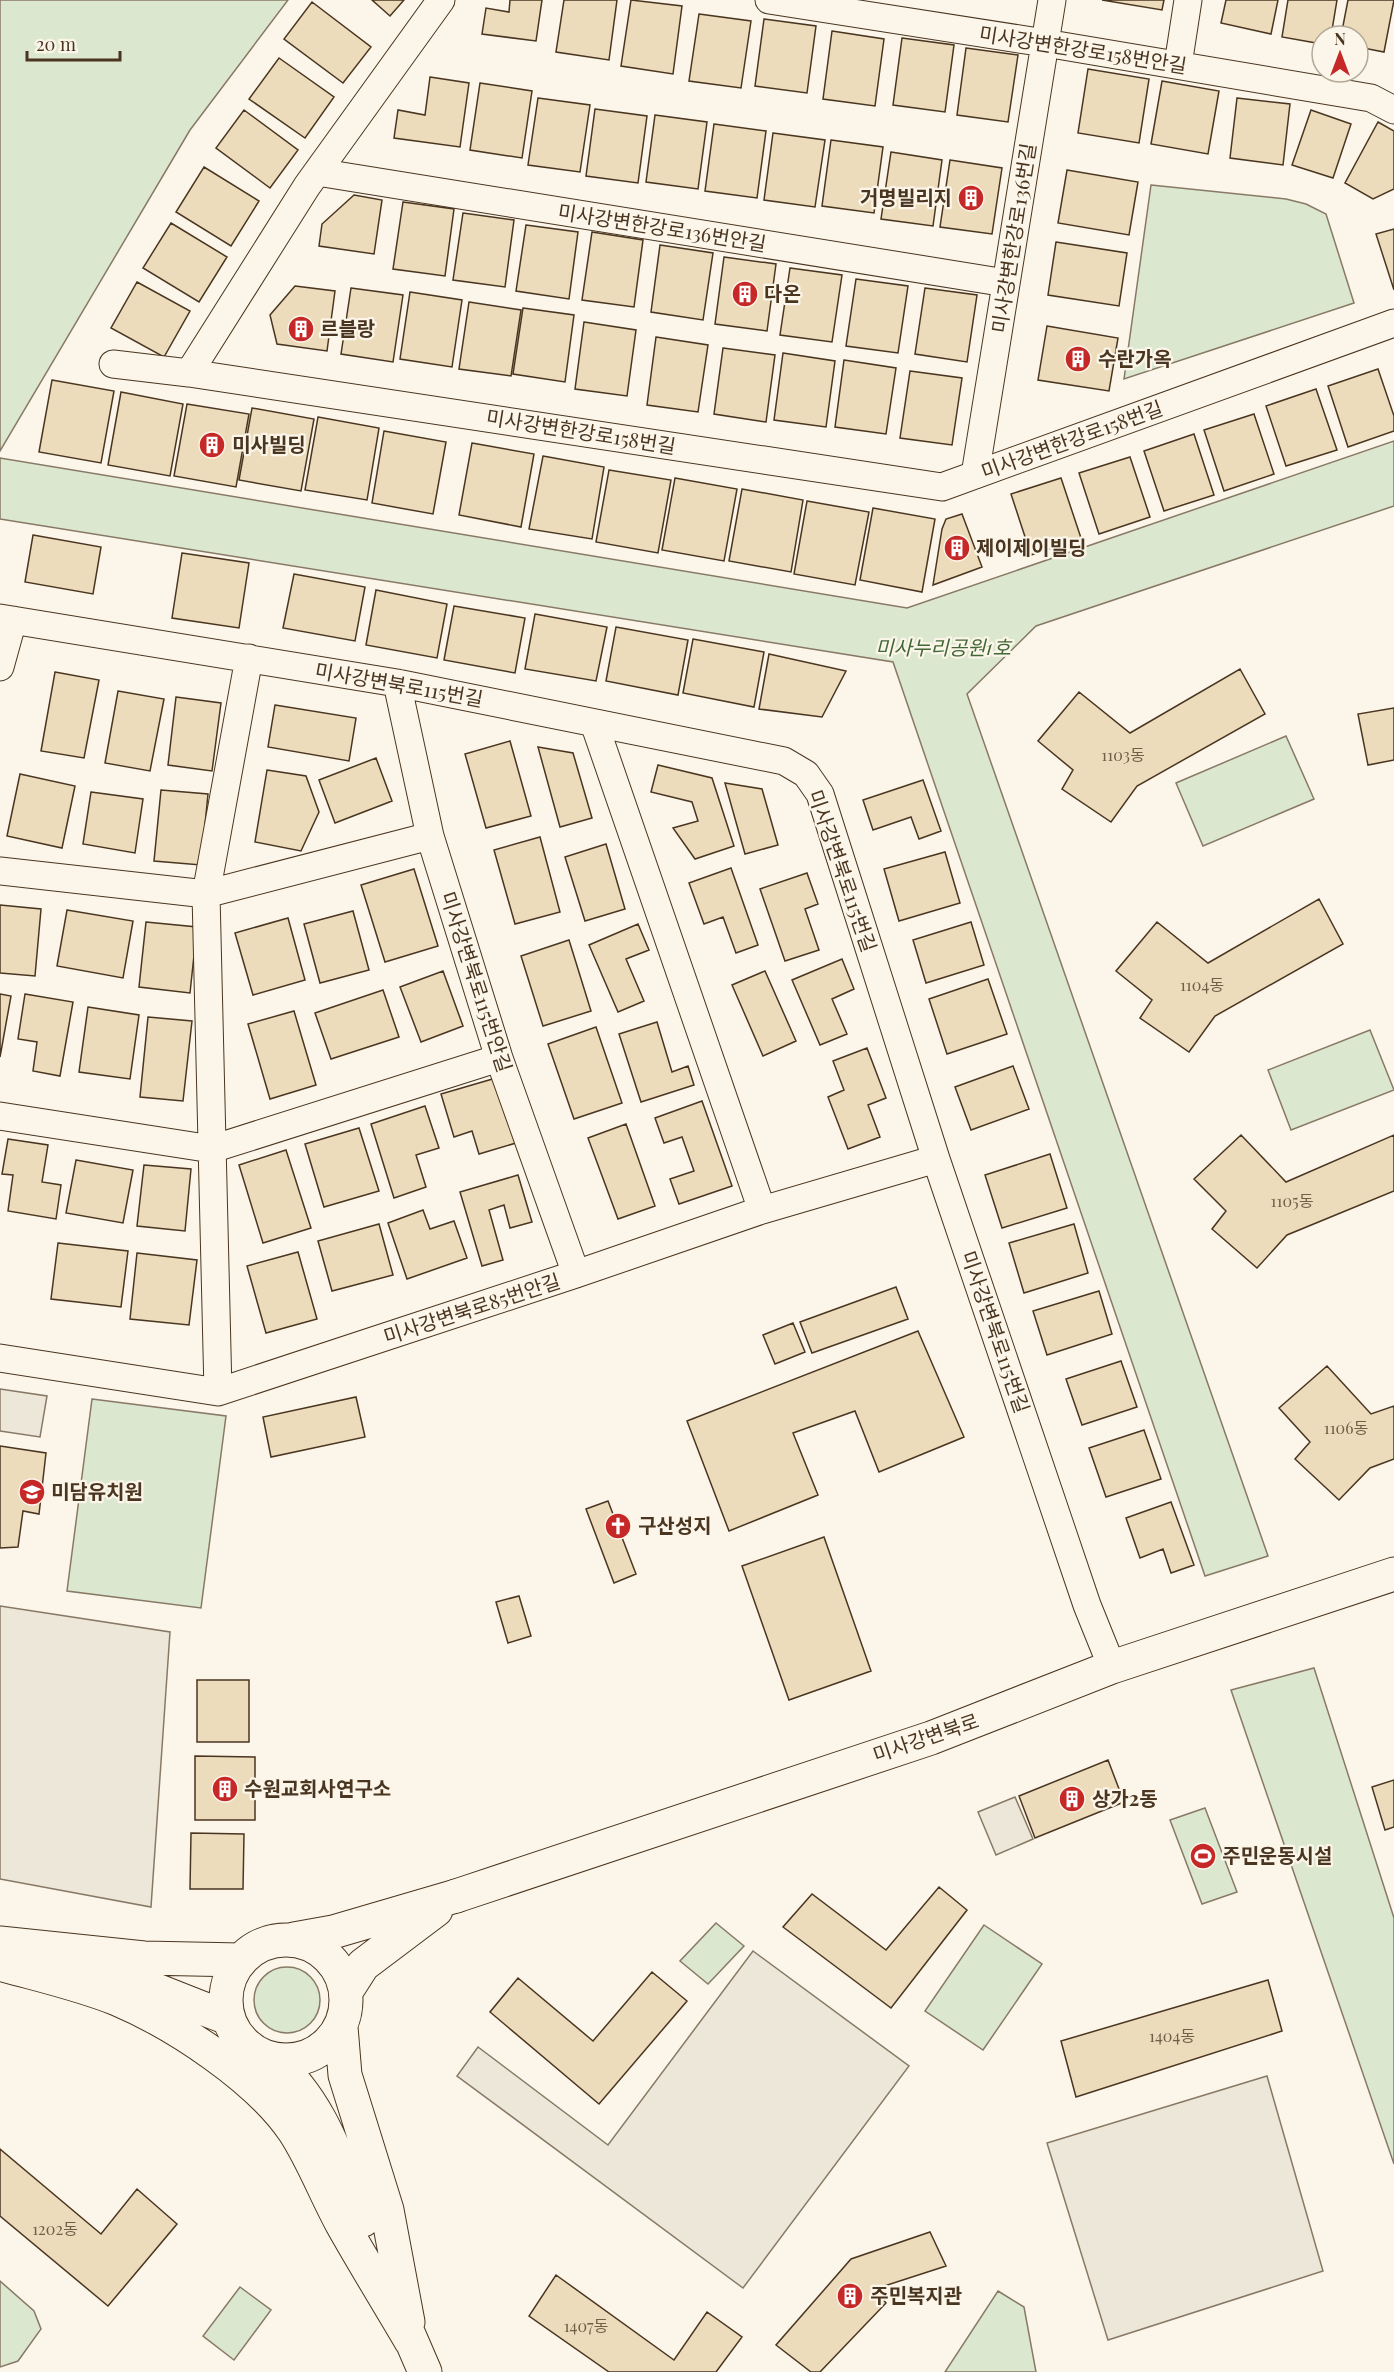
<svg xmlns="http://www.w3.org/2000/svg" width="1394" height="2372" font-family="'Playfair Display','Noto Sans KR',serif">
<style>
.green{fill:#dce7d0;stroke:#887966;stroke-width:1.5}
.parking{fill:#ede7d9;stroke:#887966;stroke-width:1.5}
.building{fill:#ecdcbc;stroke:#4a3520;stroke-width:1.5}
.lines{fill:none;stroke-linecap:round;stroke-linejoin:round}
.minor-casing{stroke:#4a3520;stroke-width:29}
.tertiary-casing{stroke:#4a3520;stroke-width:35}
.secondary-casing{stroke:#4a3520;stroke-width:35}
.minor{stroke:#fbf6e9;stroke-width:27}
.tertiary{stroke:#fbf6e9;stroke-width:33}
.secondary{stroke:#fbf6e9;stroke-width:33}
.labels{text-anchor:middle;stroke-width:4.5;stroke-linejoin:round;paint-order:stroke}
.number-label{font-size:16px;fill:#725f47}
.street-label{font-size:20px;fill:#4a3520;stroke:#fbf6e9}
.poi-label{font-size:20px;font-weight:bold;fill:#4a3520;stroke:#fbf6e9;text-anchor:start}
.park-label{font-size:20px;font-style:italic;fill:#436837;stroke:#fbf6e9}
</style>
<rect width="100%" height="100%" fill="#fbf6e9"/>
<!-- green -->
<path class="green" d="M0 0H288L190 130 0 451Z
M1151 185 1286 199 1306 204 1326 214 1354 303 1124 379Z
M1394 441V506L1036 626 967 694 1268 1556 1205 1576 893 662 0 519V458L907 608Z
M1286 736 1314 799 1203 846 1176 783Z
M1370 1030 1394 1090 1291 1130 1268 1070Z
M92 1399 226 1416 201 1608 67 1591Z
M1314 1668 1394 1918V2164L1231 1690Z
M1205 1808 1237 1892 1202 1904 1170 1820Z
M716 1923 744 1946 708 1984 680 1961Z
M984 1925 1042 1964 983 2050 925 2011Z
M254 2000a33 33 0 1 1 66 0a33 33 0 1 1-66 0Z
M0 2281 34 2311 41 2329 18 2361 0 2367Z
M240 2287 271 2310 234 2360 203 2336Z
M998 2291 1024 2307 1036 2372H945Z"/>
<!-- parking -->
<path class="parking" d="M0 1389 47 1396 40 1437 0 1431Z
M0 1606 170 1632 151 1907 0 1879Z
M1015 1797 1033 1839 996 1855 978 1812Z
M753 1951 909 2066 743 2288 457 2076 478 2047 608 2145Z
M1267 2076 1323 2271 1108 2340 1047 2143Z"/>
<!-- building -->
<path class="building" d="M372 0H404L390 16Z
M510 0H542L536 41 482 34 486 8 509 12Z
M564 0H617L609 60 556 52Z
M631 0 682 6 673 74 621 66Z
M1102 0H1164L1162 10Z
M1226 0H1278L1271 34 1221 23Z
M1288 0H1337L1331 36H1322V44L1282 37Z
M1348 0H1394L1384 52 1358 47V36H1341Z
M312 2 371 47 343 83 284 39Z
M699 14 751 21 741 88 689 81Z
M764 19 816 26 807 93 755 86Z
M832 31 884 39 875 106 823 99Z
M902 38 954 45 945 112 893 105Z
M966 48 1018 55 1008 122 957 115Z
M279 58 334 97 305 138 249 99Z
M1088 69 1149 79 1139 143 1078 133Z
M430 77 469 83 460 147 394 138 398 110 425 115Z
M1162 81 1219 91 1208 154 1151 144Z
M480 83 532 91 522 158 470 150Z
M538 98 590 105 580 172 528 165Z
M1237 98 1290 104 1283 165 1230 158Z
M595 109 647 116 638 183 586 176Z
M244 110 298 150 270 188 216 148Z
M1311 110 1351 124 1333 178 1292 165Z
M655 115 707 122 698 189 646 182Z
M1378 122 1394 131V189L1373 199 1345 183Z
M714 124 766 131 757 198 705 191Z
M773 133 825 140 815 207 764 200Z
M831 140 883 147 874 213 822 206Z
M891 152 942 160 933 226 881 219Z
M950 160 1002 168 992 234 940 227Z
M204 167 259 201 231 246 176 212Z
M1067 170 1138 182 1129 235 1058 223Z
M354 195 382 200 374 254 319 246 322 224Z
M403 202 454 209 445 276 393 269Z
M463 213 514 220 505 287 453 280Z
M171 223 227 257 199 302 143 268Z
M526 225 578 232 569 299 516 291Z
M1394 229V290L1376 234Z
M592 232 643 240 634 307 582 300Z
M1056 242 1127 253 1119 306 1048 295Z
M660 245 713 253 703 320 651 312Z
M724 257 776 264 767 331 715 324Z
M790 268 842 275 832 342 780 335Z
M856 279 908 286 898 353 846 346Z
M137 282 190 311 164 357 111 328Z
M295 286 335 291 327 351 277 344 270 315Z
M351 288 403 295 393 362 341 354Z
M925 288 977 295 967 362 915 354Z
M410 292 462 300 452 367 400 359Z
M469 302 521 310 511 376 459 369Z
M523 308 574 315 565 382 513 374Z
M584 322 636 330 627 396 575 389Z
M1047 326 1118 338 1109 391 1038 380Z
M656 337 708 345 698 412 647 405Z
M723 348 775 355 766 422 714 414Z
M783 353 835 361 826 427 774 420Z
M844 360 896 368 886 434 835 427Z
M1378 369 1394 416V431L1348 447 1328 386Z
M910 371 962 378 952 445 900 438Z
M52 380 114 391 101 463 39 452Z
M1316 389 1337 450 1286 466 1266 406Z
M121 392 183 404 170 476 108 465Z
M187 404 249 414 236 487 174 476Z
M252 408 314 419 301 491 239 480Z
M1254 414 1274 474 1224 491 1204 430Z
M318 417 379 428 367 500 305 490Z
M384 431 446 442 433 514 372 503Z
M1194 434 1214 495 1164 511 1144 451Z
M472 443 534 454 521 527 459 515Z
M543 456 604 467 592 539 529 529Z
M1130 457 1150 517 1099 534 1079 473Z
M609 470 671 480 658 553 596 542Z
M675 478 737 489 724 561 662 550Z
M1061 478 1081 538 1031 555 1011 494Z
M742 489 803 500 791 572 729 561Z
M807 501 869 512 855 585 794 574Z
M873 508 935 519 922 592 860 580Z
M962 514 982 567 933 585 942 529 946 519Z
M33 535 101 547 93 594 25 582Z
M182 553 249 563 239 628 172 618Z
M294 574 365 587 355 641 283 628Z
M376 590 447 604 437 658 366 645Z
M454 606 525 618 515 673 444 660Z
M535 614 607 627 596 681 525 669Z
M616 627 688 640 678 695 606 681Z
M693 639 764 652 754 707 683 693Z
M769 654 846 671 822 717 759 709Z
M1240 669 1265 714 1137 786 1111 822 1062 789 1073 770 1038 741 1079 692 1130 733Z
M55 672 99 680 84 758 41 751Z
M118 691 164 699 150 771 105 763Z
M176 697 221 703 212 771 168 765Z
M275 705 356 718 349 761 268 747Z
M1394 708V760L1368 765 1358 714Z
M510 741 531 816 486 828 465 754Z
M538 747 573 753 592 818 560 827Z
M376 758 392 801 335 823 319 780Z
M658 765 712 778 734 846 695 859 673 828 698 821 692 802 651 792Z
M267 770 306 776 319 812 301 851 255 842Z
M20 774 75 786 62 848 7 836Z
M923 780 941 831 919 839 911 817 873 830 863 800Z
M725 783 762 789 778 845 745 854Z
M161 790 208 794 201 865 154 861Z
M91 792 143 799 135 853 83 844Z
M540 837 560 912 515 924 494 850Z
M606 844 625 909 585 921 565 857Z
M945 852 960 903 899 921 884 869Z
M731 868 758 945 736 953 723 917 704 924 689 883Z
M414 869 438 946 385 962 361 885Z
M807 873 818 904 805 909 819 950 785 961 760 889Z
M1319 899 1343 944 1215 1016 1189 1052 1140 1018 1152 1000 1116 971 1157 922 1208 963Z
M0 905 41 909 35 976 0 973Z
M67 910 133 921 123 978 57 966Z
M353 911 369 970 320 983 304 924Z
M288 918 305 980 253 995 235 933Z
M146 922 197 927 190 993 139 987Z
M971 922 984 965 926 983 913 940Z
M638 924 649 950 626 959 644 1001 618 1012 589 945Z
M569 940 591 1011 543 1026 521 956Z
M842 959 854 989 832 999 847 1034 820 1045 792 980Z
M443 971 463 1026 421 1042 400 987Z
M765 971 796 1041 763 1056 732 985Z
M988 979 1007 1034 947 1054 929 999Z
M383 990 399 1037 331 1059 315 1013Z
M0 994 11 996 0 1057Z
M25 994 73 1002 60 1076 33 1071 37 1042 18 1039Z
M88 1007 139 1015 130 1079 79 1072Z
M294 1011 316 1085 270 1099 248 1024Z
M148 1017 192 1021 183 1101 140 1097Z
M657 1022 672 1072 688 1066 694 1085 641 1102 619 1034Z
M596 1027 622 1103 574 1119 548 1044Z
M867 1048 886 1098 868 1105 880 1137 848 1149 828 1097 844 1090 833 1061Z
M1013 1066 1029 1109 971 1130 955 1087Z
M496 1078 516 1143 479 1154 472 1131 454 1137 441 1094Z
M702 1101 732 1186 679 1204 670 1179 694 1171 682 1137 664 1143 655 1118Z
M425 1106 439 1148 416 1155 426 1187 394 1198 371 1124Z
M626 1124 655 1206 618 1219 588 1138Z
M359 1128 379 1191 324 1207 305 1144Z
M1241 1135 1286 1182 1394 1135V1191L1287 1235 1257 1268 1212 1229 1226 1211 1194 1179Z
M8 1139 48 1145 42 1182 61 1185 56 1219 8 1211 13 1175 2 1174Z
M286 1150 311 1228 263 1243 239 1165Z
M1050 1154 1067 1208 1002 1228 985 1175Z
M76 1160 133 1170 123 1223 66 1213Z
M144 1165 191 1169 185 1231 137 1226Z
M518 1175 532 1222 510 1228 504 1205 489 1210 503 1260 482 1266 460 1192Z
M423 1210 430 1229 454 1221 467 1258 407 1279 388 1223Z
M379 1224 393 1275 332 1291 318 1241Z
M1074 1224 1088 1273 1024 1293 1009 1243Z
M58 1243 128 1251 121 1307 51 1299Z
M298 1252 317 1319 266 1333 247 1266Z
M137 1253 197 1260 189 1325 130 1319Z
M896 1287 908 1319 812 1353 800 1322Z
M1099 1291 1112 1334 1047 1355 1033 1311Z
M793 1323 805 1352 775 1364 763 1335Z
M918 1331 964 1437 879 1472 855 1411 793 1433 818 1495 729 1531 687 1421Z
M1121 1361 1137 1407 1082 1425 1066 1379Z
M1327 1366 1371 1414 1394 1406V1459L1370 1468 1339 1500 1295 1459 1310 1442 1279 1408Z
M356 1397 365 1437 271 1457 263 1417Z
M1144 1430 1161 1479 1106 1497 1089 1448Z
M0 1446 46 1453 39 1514 23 1511 18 1547 0 1548Z
M608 1501 636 1574 614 1583 586 1509Z
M1171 1502 1194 1565 1171 1573 1163 1549 1140 1558 1126 1518Z
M824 1537 871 1671 789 1700 742 1566Z
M519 1596 531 1636 508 1643 496 1602Z
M197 1680H249V1742H197Z
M195 1756 255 1757V1820H195Z
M1108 1760 1124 1802 1035 1838 1019 1796Z
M1394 1780V1827L1385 1830 1372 1787Z
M191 1833 244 1834 243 1889H190Z
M939 1887 967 1910 891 2008 783 1927 812 1894 886 1950Z
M652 1972 687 2001 599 2104 490 2012 518 1978 593 2041Z
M1268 1980 1282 2031 1076 2097 1061 2041Z
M0 2149 101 2234 137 2189 177 2224 108 2306 0 2216Z
M930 2232 946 2266 875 2289 886 2303 820 2372H811L776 2345 851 2259Z
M556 2275 674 2360 707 2312 742 2337 716 2372H609L529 2316Z"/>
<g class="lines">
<defs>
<path id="minor" d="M441 0 307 186 189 373 942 487 1394 323
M769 0 1045 43 1371 98 1394 110
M1178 65 1188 0
M317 172 1006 283
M113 364 189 373
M975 475 1052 0
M0 618 397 683 784 761 806 774 820 794 936 1159 1087 1605 1112 1667
M0 667 13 620
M397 683 430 836 499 1058 576 1274
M594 723 762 1210
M0 871 206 894 430 836
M0 1116 212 1149 499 1058
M0 1358 218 1392 576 1274 762 1210 936 1159
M218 1392 206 894 249 658"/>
<path id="tertiary" d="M456 1896 931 1738 1112 1667 1394 1574"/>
<path id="secondary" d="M294 1939 333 1932 456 1896
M226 2000a60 60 0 1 1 120 0a60 60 0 1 1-120 0Z
M0 1943 144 1958 241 1960
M0 1964C39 1975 80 1984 117 1999 176 2024 258 2078 294 2131 313 2160 325 2193 342 2224 364 2263 388 2302 411 2341
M90 1966C137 1981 182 2001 228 2018
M347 1990 363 1965 436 1910
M341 2027 345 2075 387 2210 408 2322
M271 2059C321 2100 339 2162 363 2220
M403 2321 425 2372"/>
</defs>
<!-- minor casing -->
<use href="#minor" class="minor-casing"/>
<!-- tertiary casing -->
<use href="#tertiary" class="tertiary-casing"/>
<!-- secondary casing -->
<use href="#secondary" class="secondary-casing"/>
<!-- minor -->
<use href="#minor" class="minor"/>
<!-- tertiary -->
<use href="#tertiary" class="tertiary"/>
<!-- secondary -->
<use href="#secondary" class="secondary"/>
</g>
<!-- icons -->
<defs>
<symbol id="building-disc" viewBox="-11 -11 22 22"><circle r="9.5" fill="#c62828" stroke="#fbf6e9"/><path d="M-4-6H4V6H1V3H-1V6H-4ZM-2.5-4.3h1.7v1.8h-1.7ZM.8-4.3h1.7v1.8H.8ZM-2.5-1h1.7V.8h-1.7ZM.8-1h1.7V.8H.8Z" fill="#fff"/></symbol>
<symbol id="school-disc" viewBox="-11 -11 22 22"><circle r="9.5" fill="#c62828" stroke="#fbf6e9"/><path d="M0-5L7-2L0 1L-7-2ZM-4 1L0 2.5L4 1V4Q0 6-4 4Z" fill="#fff"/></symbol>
<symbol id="church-disc" viewBox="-11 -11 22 22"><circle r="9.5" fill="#c62828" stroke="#fbf6e9"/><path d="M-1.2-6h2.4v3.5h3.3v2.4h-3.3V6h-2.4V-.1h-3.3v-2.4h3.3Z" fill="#fff"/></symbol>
<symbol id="stadium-disc" viewBox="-11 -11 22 22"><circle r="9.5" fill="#c62828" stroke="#fbf6e9"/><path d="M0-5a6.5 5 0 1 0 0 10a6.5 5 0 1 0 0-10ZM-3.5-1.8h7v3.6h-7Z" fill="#fff"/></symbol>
</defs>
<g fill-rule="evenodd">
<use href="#building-disc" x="956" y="183" width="30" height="30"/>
<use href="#building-disc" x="730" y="279" width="30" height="30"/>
<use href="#building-disc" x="286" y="314" width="30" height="30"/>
<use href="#building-disc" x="1063" y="344" width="30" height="30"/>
<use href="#building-disc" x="197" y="430" width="30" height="30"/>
<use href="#building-disc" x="942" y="533" width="30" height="30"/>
<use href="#school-disc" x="17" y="1477" width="30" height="30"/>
<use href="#church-disc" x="603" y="1511" width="30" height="30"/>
<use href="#building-disc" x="210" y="1774" width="30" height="30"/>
<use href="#building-disc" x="1057" y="1784" width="30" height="30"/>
<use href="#stadium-disc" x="1188" y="1841" width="30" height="30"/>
<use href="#building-disc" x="835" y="2281" width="30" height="30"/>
</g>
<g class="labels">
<!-- number labels -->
<g class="number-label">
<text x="1123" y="761">1103동</text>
<text x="1202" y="991">1104동</text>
<text x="1292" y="1207">1105동</text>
<text x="1346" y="1434">1106동</text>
<text x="1172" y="2042">1404동</text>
<text x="55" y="2235">1202동</text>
<text x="586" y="2332">1407동</text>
</g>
<!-- street labels -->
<g class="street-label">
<text transform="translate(1083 50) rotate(9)" y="7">미사강변한강로158번안길</text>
<text transform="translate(662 228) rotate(9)" y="7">미사강변한강로136번안길</text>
<text transform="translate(1014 238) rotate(-81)" y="7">미사강변한강로136번길</text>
<text transform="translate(581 432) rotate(9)" y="7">미사강변한강로158번길</text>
<text transform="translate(1072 440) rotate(-20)" y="7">미사강변한강로158번길</text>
<text transform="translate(399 685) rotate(10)" y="7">미사강변북로115번길</text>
<text transform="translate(842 871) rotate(71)" y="7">미사강변북로115번길</text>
<text transform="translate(476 982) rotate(72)" y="7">미사강변북로115번안길</text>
<text transform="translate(472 1309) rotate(-18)" y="7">미사강변북로85번안길</text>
<text transform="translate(995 1332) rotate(71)" y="7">미사강변북로115번길</text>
<text transform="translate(926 1738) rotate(-19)" y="7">미사강변북로</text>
</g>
<!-- poi labels -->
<g class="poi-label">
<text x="952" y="205" text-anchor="end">거명빌리지</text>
<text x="764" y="301">다온</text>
<text x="320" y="336">르블랑</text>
<text x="1098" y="366">수란가옥</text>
<text x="232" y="452">미사빌딩</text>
<text x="976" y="555">제이제이빌딩</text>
<text x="51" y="1499">미담유치원</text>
<text x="638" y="1533">구산성지</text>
<text x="244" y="1796">수원교회사연구소</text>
<text x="1092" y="1806">상가2동</text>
<text x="1222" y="1863">주민운동시설</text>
<text x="870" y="2303">주민복지관</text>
</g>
<!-- park labels -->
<g class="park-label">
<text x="943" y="655">미사누리공원1호</text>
</g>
</g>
<!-- north arrow -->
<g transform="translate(1340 54)"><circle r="28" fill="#fbf6e9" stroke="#b4a999" stroke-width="1.5"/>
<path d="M0-4.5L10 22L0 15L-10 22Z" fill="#c62828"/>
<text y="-9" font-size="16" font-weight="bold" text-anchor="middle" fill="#4a3520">N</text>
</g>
<!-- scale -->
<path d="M27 51v9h93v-9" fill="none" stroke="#4a3520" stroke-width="3"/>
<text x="36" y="51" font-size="18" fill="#4a3520" stroke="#fbf6e9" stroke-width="4.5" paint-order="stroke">20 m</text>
</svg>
